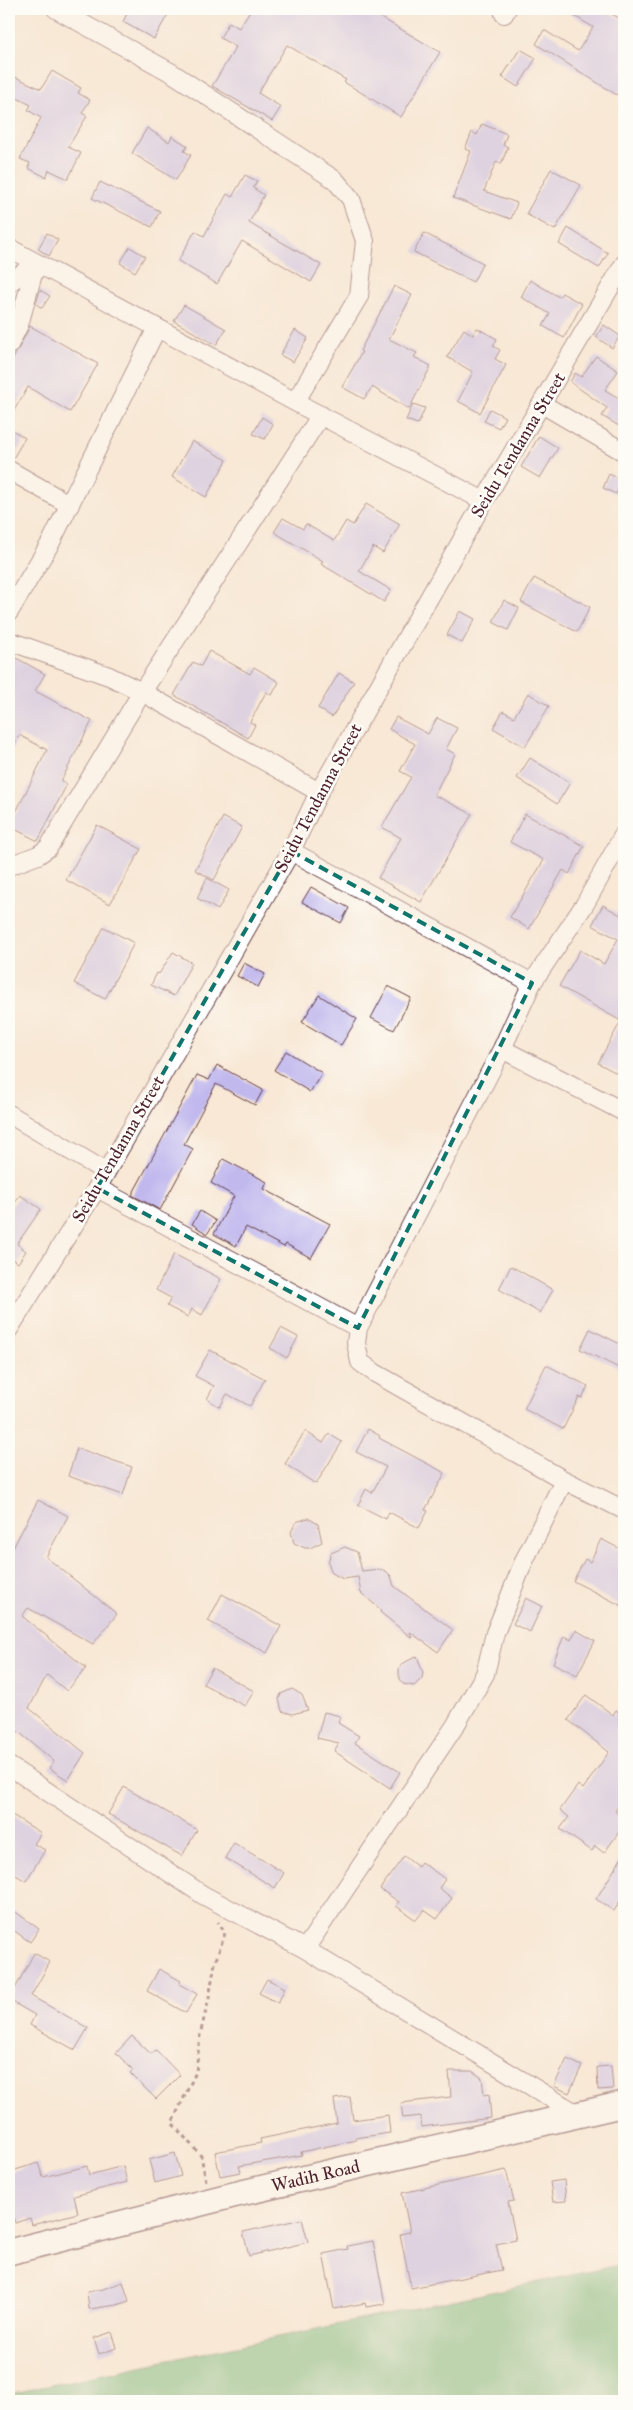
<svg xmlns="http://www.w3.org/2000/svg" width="633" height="2410" font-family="'IM FELL Great Primer',serif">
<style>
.forest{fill:#78bc80;stroke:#616e56}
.building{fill:#c1b9ee}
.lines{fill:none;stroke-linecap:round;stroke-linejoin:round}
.street-casing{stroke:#643d44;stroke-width:20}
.secondary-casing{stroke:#643d44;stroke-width:28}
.path{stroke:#643d44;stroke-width:3;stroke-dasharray:4 4;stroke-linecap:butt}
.street{stroke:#fff;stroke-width:18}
.secondary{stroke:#fff;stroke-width:25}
.marked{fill:none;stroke:#0f766e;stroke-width:4;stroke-dasharray:10 6;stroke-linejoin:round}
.labels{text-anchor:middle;stroke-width:5;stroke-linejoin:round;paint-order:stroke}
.street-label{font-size:18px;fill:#4a1f2b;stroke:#fdfcf7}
</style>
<rect width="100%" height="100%" fill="#fdfcf7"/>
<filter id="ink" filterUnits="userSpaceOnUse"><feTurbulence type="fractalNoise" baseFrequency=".02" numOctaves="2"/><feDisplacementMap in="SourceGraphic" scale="10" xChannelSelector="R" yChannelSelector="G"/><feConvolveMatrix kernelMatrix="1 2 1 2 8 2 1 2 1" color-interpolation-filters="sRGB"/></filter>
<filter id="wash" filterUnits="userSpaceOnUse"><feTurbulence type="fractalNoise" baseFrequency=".0096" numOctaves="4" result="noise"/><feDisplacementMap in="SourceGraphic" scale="20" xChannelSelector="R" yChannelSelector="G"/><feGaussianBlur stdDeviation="1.12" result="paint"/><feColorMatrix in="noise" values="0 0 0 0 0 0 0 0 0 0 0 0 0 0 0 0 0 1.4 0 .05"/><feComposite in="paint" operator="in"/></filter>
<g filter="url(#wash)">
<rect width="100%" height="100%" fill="#f8e8d5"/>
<!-- forest -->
<path class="forest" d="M624 2264V2401H9V2394Z"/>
<g id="blocks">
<!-- building -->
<path class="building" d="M129 9H171L154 39 123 22Z
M251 9H366L440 52 401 117 344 82 346 80 287 45 258 93 281 107 272 121 212 86 236 47 220 38 229 22 239 28Z
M562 9H603L624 21V84L617 95 536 44 544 30 578 51 593 27Z
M520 49 536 58 518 87 502 77Z
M52 71 81 88 78 93 90 100 82 113 87 116 68 147 81 153 68 179 49 170 46 177 28 168 30 163 20 159 41 118 28 110 31 105 9 94V74L41 89Z
M482 124 507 134 503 145 508 147 501 164 496 162 484 191 517 203 511 219 453 198 471 151 465 149 472 132 477 135Z
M147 128 169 142 172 136 188 146 184 151 191 155 176 180 132 153Z
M551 169 581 185 555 230 526 214Z
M245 175 257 181 253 188 264 195 249 223 321 265 311 282 242 241 217 284 178 261 195 231 204 236 227 194 232 197Z
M100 182 160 211 152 227 92 198Z
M568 228 608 253 599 268 559 244Z
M47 233 58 240 49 256 38 249Z
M424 233 483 263 473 282 414 252Z
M130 247 145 256 135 272 120 263Z
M530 280 559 297 562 293 582 304 564 338 543 326 550 314 521 297Z
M394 286 412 295 389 339 417 353 414 357 431 366 409 409 372 387 364 399 342 387 362 352 360 351Z
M40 290 50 296 42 308 36 304Z
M184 305 226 329 216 345 174 321Z
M604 325 620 336 612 348 596 337Z
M30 326 98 364 70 412 28 387 9 419V367Z
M477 328 497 339 493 346 500 350 495 359 506 365 480 413 458 401 473 372 447 357 464 329 473 335Z
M295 330 308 338 293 362 280 355Z
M596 356 618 371 605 390 624 401V429L602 416 607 408 570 382 575 373 581 377Z
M413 404 425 408 418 424 406 420Z
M490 409 505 417 499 428 484 421Z
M262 417 273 424 265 439 253 434Z
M9 428 25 438 12 460 9 459Z
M539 436 558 448 540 478 521 467Z
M192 441 227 460 206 497 172 477Z
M609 474 622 480 616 494 603 488Z
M366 504 400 524 383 553 373 547 359 571 391 590 384 602 321 564 323 561 274 532 283 518 303 529 306 524 334 541 346 521 353 525Z
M534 578 590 607 577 632 521 602Z
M504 600 519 608 508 630 493 622Z
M460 611 475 619 462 643 447 635Z
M209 651 250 674 254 667 279 682 272 695 266 692 250 722 255 725 248 738 174 695 193 662 201 666Z
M13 656 45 674 35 691 92 721 61 781 67 784 38 841 9 826 47 750 19 735 9 758V663Z
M339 673 354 682 332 717 318 708Z
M528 693 549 706 525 747 493 728 503 711 514 717Z
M396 717 428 734 437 718 457 728 446 749 455 754 434 795 472 814 421 902 378 878 401 838 382 827 411 777 400 771 415 744 389 729Z
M530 758 570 783 557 804 517 778Z
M525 814 584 846 569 874 563 870 529 929 510 917 544 860 510 842Z
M223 817 242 827 214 880 195 870Z
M97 825 141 849 110 904 66 880Z
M207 878 229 890 218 910 197 898Z
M311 887 349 908 341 923 302 902Z
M603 905 624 917V1077L598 1063 621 1021 559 986 580 950 604 964 618 939 592 925Z
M104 927 134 943 105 999 74 983Z
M173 952 192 963 174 996 151 985 157 973 159 974Z
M244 963 265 974 258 987 237 976Z
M388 986 411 998 394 1030 371 1018Z
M319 995 357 1019 341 1045 302 1022Z
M286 1051 322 1073 310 1092 274 1070Z
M217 1065 263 1090 255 1105 216 1084 184 1144 193 1149 160 1210 132 1195 197 1075 209 1080Z
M223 1159 267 1182 264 1189 330 1224 311 1258 286 1244 284 1247 246 1227 236 1246 214 1234 234 1196 211 1183Z
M20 1195 41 1209 17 1244 26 1251 18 1263 9 1257V1211Z
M200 1211 216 1221 207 1234 192 1224Z
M174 1254 221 1279 202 1315 192 1309 188 1317 167 1306 171 1298 156 1290Z
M511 1266 553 1290 540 1313 499 1289Z
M281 1328 298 1337 287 1358 270 1348Z
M590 1329 624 1346V1357L619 1368 580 1349Z
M210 1350 265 1379 250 1406 227 1394 220 1407 207 1399 214 1386 195 1376Z
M546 1365 588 1386 582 1398 579 1397 563 1429 524 1409Z
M368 1429 380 1436 379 1438 445 1473 425 1510 428 1511 419 1528 389 1512 386 1519 358 1505 366 1489 372 1493 386 1467 356 1452Z
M305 1431 323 1443 329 1434 342 1442 316 1484 285 1464Z
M77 1448 132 1467 123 1495 68 1476Z
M38 1500 68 1516 46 1557 117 1614 93 1644 28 1608 22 1616 86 1668 67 1691 47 1675 29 1708 85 1753 68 1780 49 1768 54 1761 9 1724V1541L14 1546Z
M308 1518 318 1524 322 1542 310 1548H305L294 1543 291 1532 296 1522Z
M601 1539 624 1551V1607L573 1581 585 1559 590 1562Z
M345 1547 357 1552 362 1571 379 1569 386 1571 391 1576 394 1586 453 1630 438 1652 410 1632 412 1638 380 1612 381 1610 361 1593 358 1577 343 1579 332 1573 328 1562 331 1553Z
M222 1594 281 1626 267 1653 208 1621Z
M526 1598 542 1606 530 1632 513 1624Z
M576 1630 595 1641 577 1675 553 1663 564 1636 571 1640Z
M417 1656 423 1673 422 1678 414 1686 403 1684 399 1679V1669L402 1664Z
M212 1668 254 1691 245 1706 203 1684Z
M292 1689 302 1695 308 1710 292 1714 282 1711 279 1699 281 1694Z
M586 1695 613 1715 616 1710 624 1716V1797L615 1811 624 1818V1825L604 1853 595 1846 592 1851 560 1829 569 1817 560 1810 578 1785 583 1789 609 1752 568 1720Z
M324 1712 340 1716 338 1723 359 1736 355 1743 400 1772 390 1788 334 1751 339 1743 317 1738Z
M124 1787 197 1830 182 1856 108 1814Z
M9 1813 41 1833 34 1844 45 1850 26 1881 9 1871Z
M234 1843 284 1873 275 1888 225 1858Z
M624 1854V1894L614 1911 596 1899Z
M404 1856 418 1867 421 1862 445 1879 439 1888 452 1898 437 1919 424 1910 416 1920 396 1906 399 1902 380 1889Z
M9 1907 39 1929 30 1942 9 1927Z
M34 1953 50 1962 31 1996 88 2028 75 2050 30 2025 35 2015 9 2000Z
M159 1969 181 1981 179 1984 197 1994 186 2013 147 1991Z
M267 1979 285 1988 278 2003 259 1993Z
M132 2036 151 2054 156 2050 180 2075 156 2099 130 2073 133 2070 116 2053Z
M567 2059 582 2066 569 2093 554 2086Z
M611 2066 613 2089 598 2090 597 2067Z
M449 2071H472L482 2078 484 2095 489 2094 491 2118 421 2127 420 2116 403 2118 401 2103 451 2097Z
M350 2097 353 2120 388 2115 390 2133 355 2138 356 2140 301 2152 302 2155 239 2166 241 2172 220 2176 215 2152 261 2143 260 2139 337 2123 334 2099Z
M175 2153 181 2176 155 2183 149 2160Z
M38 2163 43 2177 87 2166 89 2175 123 2166 127 2182 74 2196 78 2213 32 2225 30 2218 15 2223 9 2204V2172Z
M506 2170 514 2201 508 2202 516 2240 496 2244 502 2270 411 2288 400 2234 410 2232 402 2193Z
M564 2180 566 2201 553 2202 550 2182Z
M302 2219 308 2242 249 2256 243 2232Z
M373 2241 385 2304 366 2307 365 2303 334 2309 323 2254 348 2249 347 2246Z
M123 2282 129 2301 117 2305 89 2309 87 2292 103 2289Z
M112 2332 117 2348 99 2354 94 2338Z"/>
</g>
</g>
<g filter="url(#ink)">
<use href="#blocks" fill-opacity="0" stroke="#643d44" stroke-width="1"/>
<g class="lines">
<defs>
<path id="street" d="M56 9 172 73 335 180 351 199 365 241 359 296 295 402
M504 14 507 9
M9 248 295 402 484 501
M9 283 36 263
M9 345 19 325 36 263
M542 404 624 452
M9 470 70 505
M9 612 51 542 157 328
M9 641 109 676 142 692 319 792
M624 834 585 904 532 983 502 1049 358 1328 356 1343 360 1362 375 1373 564 1480 624 1510
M291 851 532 983
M9 866 38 855 48 848 142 692 321 415
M502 1049 624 1112
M9 1114 106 1172
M97 1188 358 1328
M9 1329 97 1188 291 851 319 792 484 501 624 264
M9 1766 203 1895 305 1949 577 2114
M305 1949 455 1726 485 1674 495 1633 524 1561 564 1480"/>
<g id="secondary">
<path id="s1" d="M9 2252 233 2195 624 2104"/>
</g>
</defs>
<!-- street casing -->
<use href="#street" class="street-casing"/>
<!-- secondary casing -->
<use href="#secondary" class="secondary-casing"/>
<!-- path -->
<path class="path" d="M206 2181 201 2156 172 2123 196 2072 200 2035 209 1998 215 1963 225 1933 218 1922"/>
<!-- street -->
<use href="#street" class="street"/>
<!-- secondary -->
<use href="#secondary" class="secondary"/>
</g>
</g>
<!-- marked area -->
<path d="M0 0H633V2410H0ZM291 851 532 983 358 1328 97 1188Z" fill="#f8e8d5" fill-opacity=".55" fill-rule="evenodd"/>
<path class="marked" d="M291 851 532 983 358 1328 97 1188Z"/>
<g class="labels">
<!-- street labels -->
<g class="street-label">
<text transform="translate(518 445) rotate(-59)" y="6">Seidu Tendanna Street</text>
<text transform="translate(318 798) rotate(-62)" y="6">Seidu Tendanna Street</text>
<text transform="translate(118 1149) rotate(-60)" y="6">Seidu Tendanna Street</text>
<text dy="6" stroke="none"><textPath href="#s1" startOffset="316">Wadih Road</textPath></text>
</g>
</g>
<!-- margin -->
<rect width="633" height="2410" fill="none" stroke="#fdfcf7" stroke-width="30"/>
</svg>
